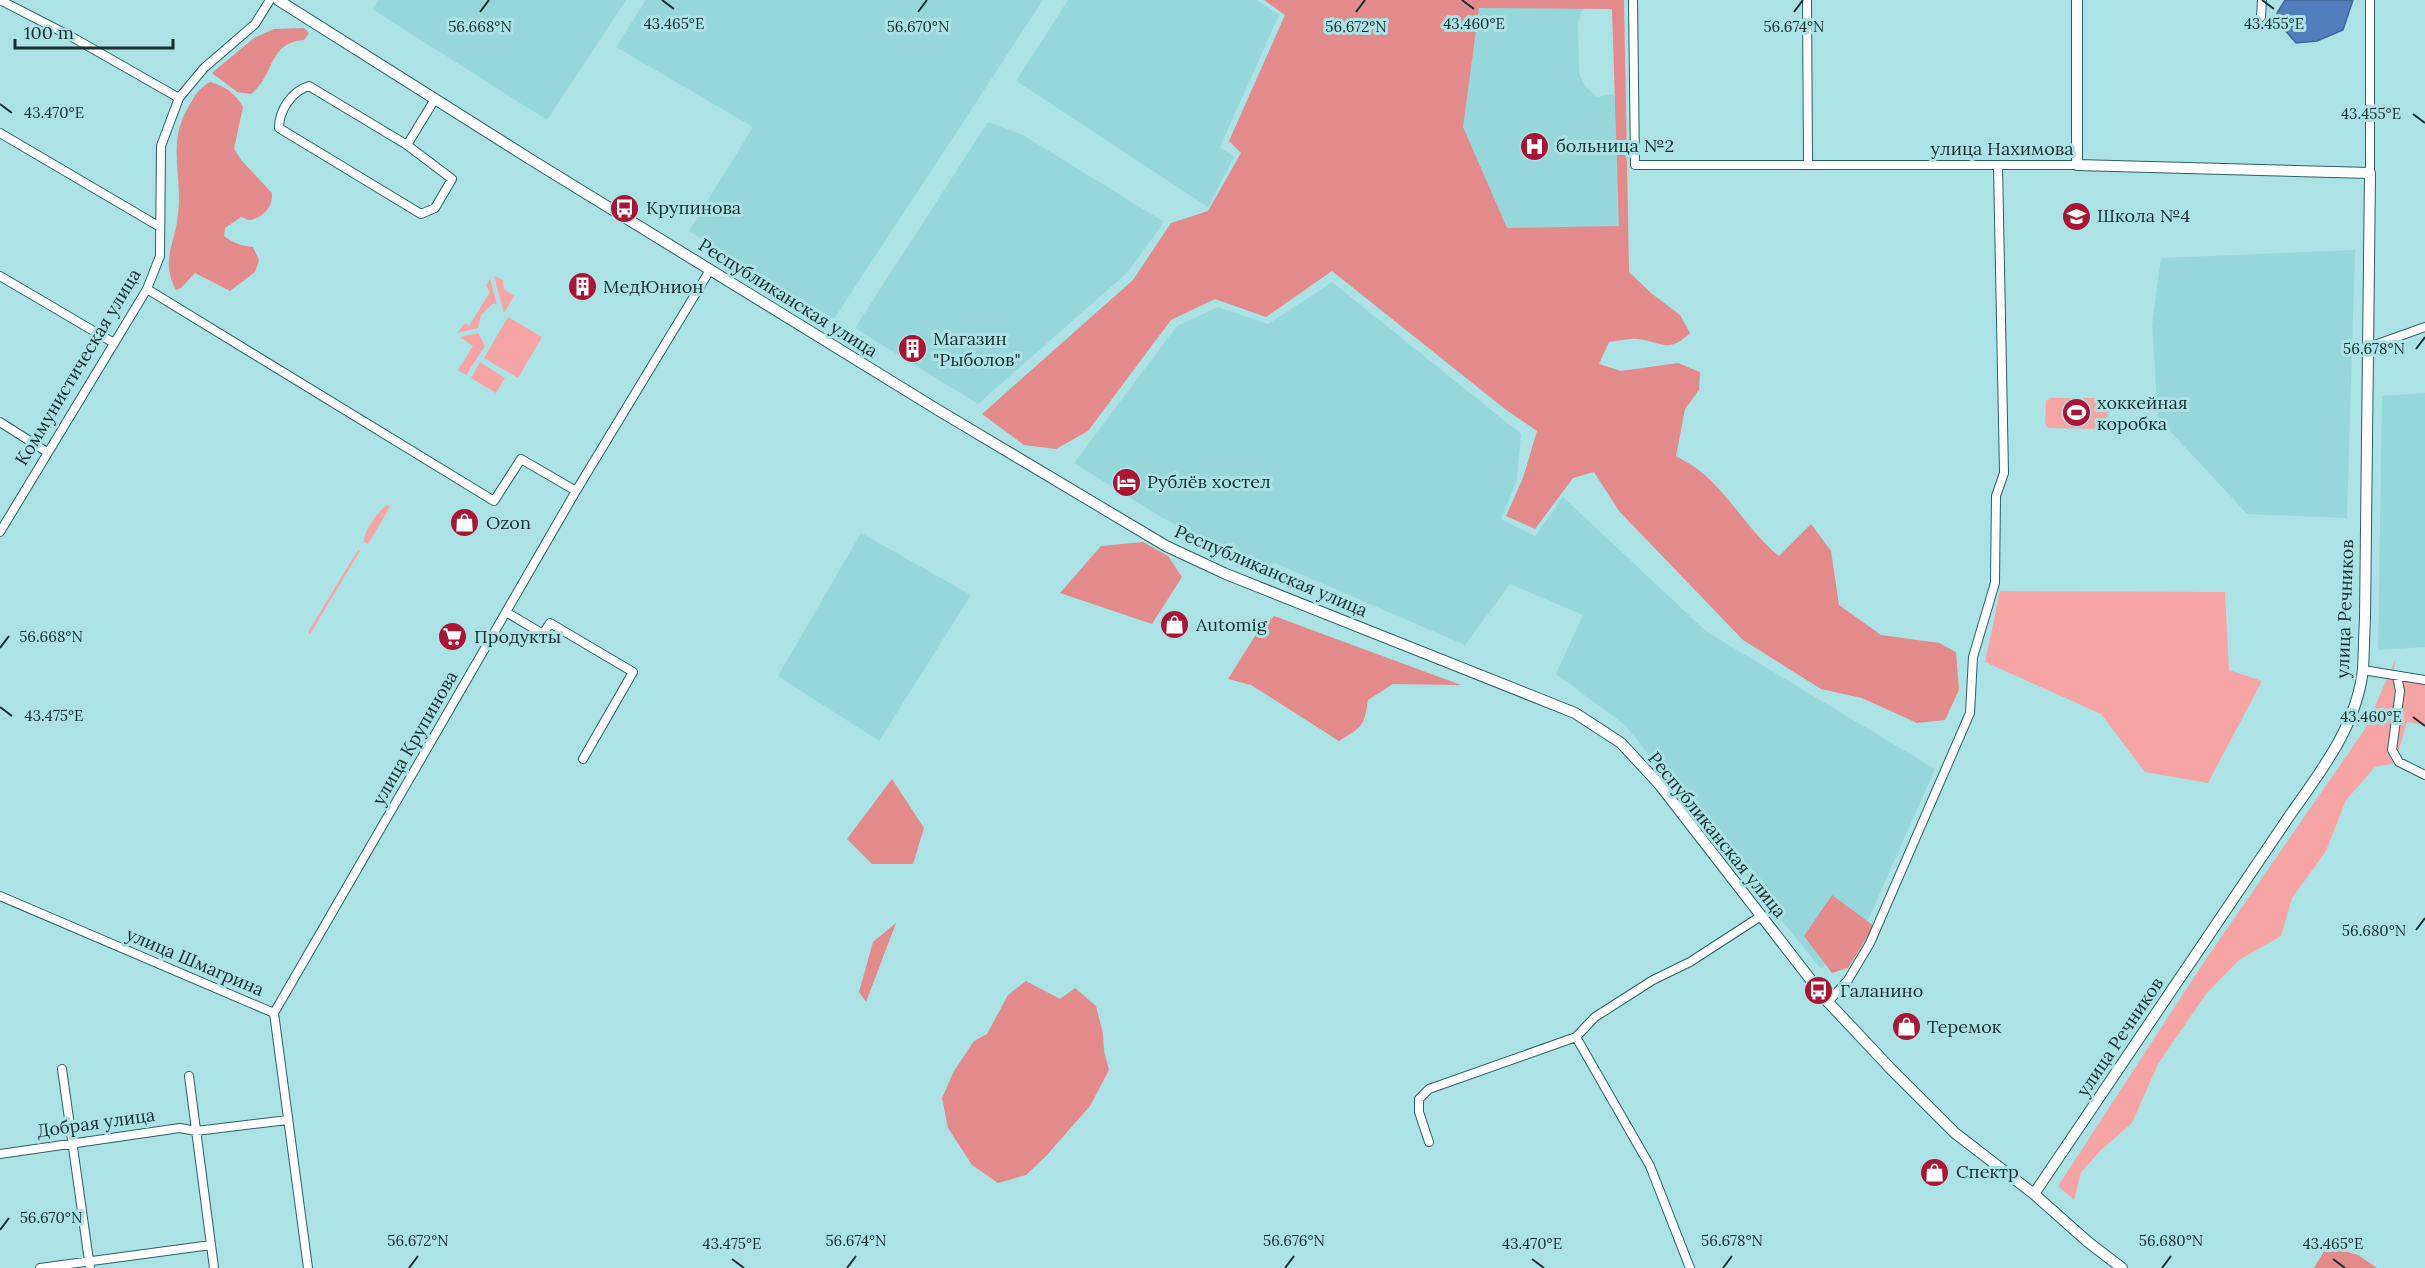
<svg xmlns="http://www.w3.org/2000/svg" width="2425" height="1268" font-family="Lora,serif">
<style>
.built{fill:#96d7d9}
.green{fill:#f7a4a6}
.forest{fill:#e38a8d;fill-rule:evenodd}
.water{fill:#537ebe;stroke:#416693;stroke-width:1.5}
.lines{fill:none;stroke-linecap:round;stroke-linejoin:round}
.minor-casing{stroke:#2b6263;stroke-width:10}
.tertiary-casing{stroke:#2b6263;stroke-width:12}
.minor{stroke:#fff;stroke-width:8}
.tertiary{stroke:#fff;stroke-width:10}
.ticks{fill:none;stroke:#182f2f;stroke-width:2}
.labels{text-anchor:middle;stroke-width:6;stroke-linejoin:round;paint-order:stroke}
.poi-label{font-size:18px;fill:#182f2f;stroke:#abe3e4;text-anchor:start}
.street-label{font-size:18px;fill:#182f2f;stroke:#abe3e4}
.ticks-label{font-size:15px;text-anchor:middle;fill:#182f2f;stroke:#abe3e4;stroke-width:6;stroke-linejoin:round;paint-order:stroke}
</style>
<rect width="100%" height="100%" fill="#abe3e4"/>
<!-- built -->
<path class="built" d="M379 0H626L547 120 372 9Z
M646 0H1043L834 319 689 231 753 127 616 47Z
M1068 0H1257L1279 15 1220 147 1234 157 1208 207 1016 81Z
M1478 0H1586L1578 22 1579 73 1585 86 1597 97 1611 94 1621 100 1620 247 1498 230 1436 105Z
M988 122 1023 135 1164 222 1128 272 978 404 855 328Z
M2355 250 2347 518 2247 514 2158 418 2152 325 2161 258Z
M1332 282 1521 434 1517 480 1501 519 1535 536 1563 497 1707 632 1935 769 1864 929 1821 969 1625 725 1556 674 1583 615 1510 584 1465 645 1275 563 1259 573 1163 518 1074 463 1177 326 1218 307 1268 324Z
M2425 393V647L2378 650 2382 396Z
M861 533 971 595 879 741 778 676Z"/>
<!-- green -->
<path class="green" d="M494 276 503 280 504 289 514 296 504 313Z
M490 279 497 304H492L481 315 478 328 457 333 465 323 469 326 490 292 486 286Z
M508 317 542 337 518 378 484 358Z
M478 333 485 346 466 375 458 370 473 346 460 337Z
M480 362 505 378 496 393 471 378Z
M2050 398H2104C2109 406 2109 422 2102 429L2048 428 2045 424 2046 401Z
M387 505 390 507 368 544 364 542C364 531 377 512 387 505Z
M358 550 360 551 310 634 308 632Z
M2000 591 2225 592 2229 670 2262 681 2208 783 2145 772 2101 714 1985 662Z
M2396 658 2393 672 2425 678V725L2407 722 2395 763 2375 767 2346 800 2326 851 2292 898 2281 936 2239 960 2206 994 2158 1064 2132 1123 2101 1150 2081 1172 2074 1200 2058 1186 2204 962 2365 729Z"/>
<!-- forest -->
<path class="forest" d="M1264 0H1624L1629 272 1651 293 1680 315 1690 333C1668 354 1663 342 1638 339 1629 338 1618 341 1609 342L1599 364 1621 371 1678 363 1700 372 1699 390 1685 409 1676 456C1684 461 1693 465 1700 471 1730 495 1748 531 1779 556L1811 524 1831 551 1839 605 1881 635 1939 643 1956 652 1959 690 1945 720 1917 723 1862 698 1821 689 1743 640 1619 511 1594 472 1573 478 1535 529 1506 516 1523 478 1537 431 1505 409 1332 271 1266 317 1215 299 1171 320 1088 431 1056 449 1024 445 982 414 1133 280 1171 223 1208 211 1241 153 1229 141 1285 15ZM1479 8 1612 9 1619 226 1507 228 1463 127Z
M304 28 309 33 304 40C267 43 276 74 251 94L237 92 212 73 254 38 274 29Z
M210 82C225 86 235 93 243 107L234 149 242 161 272 193C273 207 263 218 249 220L241 217 225 228 224 236C233 243 242 246 253 247L259 260 255 272 230 291 195 273 181 288 176 290C160 259 175 246 178 214 183 174 166 144 189 106 195 95 199 88 210 82Z
M1143 542 1168 556 1182 577 1152 624 1060 593 1101 546Z
M1274 616 1461 685 1393 684 1368 700C1364 727 1362 727 1339 741L1251 685 1228 679 1255 636Z
M892 779 924 828 913 864H872L847 839Z
M1832 895 1874 926 1848 968 1832 973 1804 936Z
M896 923 866 1002 859 992 873 942Z
M1026 981 1060 999 1075 988 1096 1006 1103 1033 1104 1051 1109 1070 1090 1106 1047 1155 1026 1175 998 1183 972 1165 948 1128 942 1098 954 1071 974 1041 987 1034 1008 995Z
M2327 1246 2358 1255 2377 1268H2314Z"/>
<!-- water -->
<path class="water" d="M2285 0H2353L2343 30 2317 41 2296 43 2283 28 2277 13Z"/>
<g class="lines">
<defs>
<path id="minor" d="M0 0 72 37 179 98
M1633 0 1635 165H2077
M1807 0 1808 165
M2370 0V173
M2261 17 2262 0
M0 133 160 227
M407 145 452 179 435 208 421 214 279 128C279 110 292 91 309 86L407 145 435 99
M0 276 114 343
M147 289 494 501 521 459 576 491
M2369 347 2425 327
M0 422 47 452
M0 532 147 289 160 256 161 146 179 98 204 68 255 24 270 0
M506 612 543 634 550 623 633 672 583 759
M2363 670 2425 680
M2397 676 2400 691 2392 750 2399 762 2425 775
M0 896 274 1013
M1828 1002 1848 980 1870 943 1970 713 1973 657 1995 583 1996 496 2004 473 1998 166
M274 1013 576 491 710 270
M274 1013 308 1268
M1576 1037 1650 1166 1690 1268
M62 1069 90 1268
M189 1076 214 1268
M1429 1142 1419 1112V1099L1429 1089 1576 1037 1595 1017 1653 980 1690 962 1761 916
M0 1154 180 1128 196 1131 288 1120
M40 1268 211 1245"/>
<path id="tertiary" d="M278 0 530 159 938 410 1166 546 1226 574 1575 713 1621 743 1659 784 1828 1002 1890 1068 1955 1133 2034 1194 2088 1242 2122 1268
M2034 1194 2290 815C2322 770 2357 725 2363 669 2364 652 2364 635 2365 618L2370 173 2077 165V0"/>
</defs>
<!-- minor casing -->
<use href="#minor" class="minor-casing"/>
<!-- tertiary casing -->
<use href="#tertiary" class="tertiary-casing"/>
<!-- minor -->
<use href="#minor" class="minor"/>
<!-- tertiary -->
<use href="#tertiary" class="tertiary"/>
</g>
<!-- ticks -->
<path class="ticks" d="M662 0 674 9M1462 0 1474 9M2262 0 2274 9M480 12 489 0M918 12 927 0M1356 12 1365 0M1794 12 1803 0M0 104 12 113M2413 114 2425 123M2416 349 2425 337M0 648 9 636M0 707 12 716M2413 717 2425 726M2416 930 2425 918M0 1230 9 1218M732 1259 744 1268M1532 1259 1544 1268M2333 1259 2345 1268M409 1268 418 1256M847 1268 856 1256M1285 1268 1294 1256M1723 1268 1732 1256M2162 1268 2171 1256"/>
<!-- icons -->
<defs>
<symbol id="hospital-disc" viewBox="-11 -11 22 22"><circle r="9.5" fill="#ab1434" stroke="#abe3e4"/><path d="M-5-5h3v3.5h4V-5h3V5h-3V1.5h-4V5h-3Z" fill="#fff"/></symbol>
<symbol id="bus-disc" viewBox="-11 -11 22 22"><circle r="9.5" fill="#ab1434" stroke="#abe3e4"/><path d="M-5-6H5V4H4V6H2V4H-2V6H-4V4H-5ZM-3.5-4V0h7V-4ZM-3.5 1.2v1.5H-2V1.2ZM2 1.2v1.5H3.5V1.2Z" fill="#fff"/></symbol>
<symbol id="school-disc" viewBox="-11 -11 22 22"><circle r="9.5" fill="#ab1434" stroke="#abe3e4"/><path d="M0-5L7-2L0 1L-7-2ZM-4 1L0 2.5L4 1V4Q0 6-4 4Z" fill="#fff"/></symbol>
<symbol id="building-disc" viewBox="-11 -11 22 22"><circle r="9.5" fill="#ab1434" stroke="#abe3e4"/><path d="M-4-6H4V6H1V3H-1V6H-4ZM-2.5-4.3h1.7v1.8h-1.7ZM.8-4.3h1.7v1.8H.8ZM-2.5-1h1.7V.8h-1.7ZM.8-1h1.7V.8H.8Z" fill="#fff"/></symbol>
<symbol id="stadium-disc" viewBox="-11 -11 22 22"><circle r="9.5" fill="#ab1434" stroke="#abe3e4"/><path d="M0-5a6.5 5 0 1 0 0 10a6.5 5 0 1 0 0-10ZM-3.5-1.8h7v3.6h-7Z" fill="#fff"/></symbol>
<symbol id="hotel-disc" viewBox="-11 -11 22 22"><circle r="9.5" fill="#ab1434" stroke="#abe3e4"/><path d="M-6-4.5h1.5V1H6V5H4.5V3h-9V5H-6ZM-4 0a1.8 1.8 0 1 1 3.6 0ZM.5 0V-2.5h3Q6-2.5 6 0Z" fill="#fff"/></symbol>
<symbol id="shop-disc" viewBox="-11 -11 22 22"><circle r="9.5" fill="#ab1434" stroke="#abe3e4"/><path d="M-5-2.5h2.3a2.7 3.5 0 0 1 5.4 0H5L5.5 6h-11ZM-1.5-2.5h3a1.5 2.3 0 0 0-3 0Z" fill="#fff"/></symbol>
<symbol id="supermarket-disc" viewBox="-11 -11 22 22"><circle r="9.5" fill="#ab1434" stroke="#abe3e4"/><path d="M-6-5.5h2.5l.6 2H6L4.5 2H-2.5L-4.4-4H-6ZM-1.5 3.2a1.3 1.3 0 1 0 .1 0ZM3 3.2a1.3 1.3 0 1 0 .1 0Z" fill="#fff"/></symbol>
</defs>
<g fill-rule="evenodd">
<use href="#hospital-disc" x="1518" y="130" width="33" height="33"/>
<use href="#bus-disc" x="608" y="192" width="33" height="33"/>
<use href="#school-disc" x="2060" y="200" width="33" height="33"/>
<use href="#building-disc" x="566" y="270" width="33" height="33"/>
<use href="#building-disc" x="896" y="332" width="33" height="33"/>
<use href="#stadium-disc" x="2060" y="396" width="33" height="33"/>
<use href="#hotel-disc" x="1110" y="466" width="33" height="33"/>
<use href="#shop-disc" x="448" y="506" width="33" height="33"/>
<use href="#shop-disc" x="1158" y="608" width="33" height="33"/>
<use href="#supermarket-disc" x="436" y="620" width="33" height="33"/>
<use href="#bus-disc" x="1802" y="974" width="33" height="33"/>
<use href="#shop-disc" x="1890" y="1010" width="33" height="33"/>
<use href="#shop-disc" x="1918" y="1156" width="33" height="33"/>
</g>
<g class="labels">
<!-- poi labels -->
<g class="poi-label">
<text x="1556" y="152">больница №2</text>
<text x="646" y="214">Крупинова</text>
<text x="2097" y="222">Школа №4</text>
<text x="603" y="293">МедЮнион</text>
<text x="933" y="345">Магазин<tspan x="933" dy="21">"Рыболов"</tspan></text>
<text x="2097" y="409">хоккейная<tspan x="2097" dy="21">коробка</tspan></text>
<text x="1147" y="488">Рублёв хостел</text>
<text x="486" y="529">Ozon</text>
<text x="1196" y="631">Automig</text>
<text x="474" y="643">Продукты</text>
<text x="1840" y="997">Галанино</text>
<text x="1927" y="1033">Теремок</text>
<text x="1956" y="1178">Спектр</text>
</g>
<!-- street labels -->
<g class="street-label">
<text x="2002" y="155">улица Нахимова</text>
<text transform="translate(788 298) rotate(32)" y="6">Республиканская улица</text>
<text transform="translate(78 367) rotate(-59)" y="6">Коммунистическая улица</text>
<text transform="translate(1271 571) rotate(23)" y="6">Республиканская улица</text>
<text transform="translate(2345 609) rotate(-88)" y="6">улица Речников</text>
<text transform="translate(415 738) rotate(-60)" y="6">улица Крупинова</text>
<text transform="translate(1717 835) rotate(51)" y="6">Республиканская улица</text>
<text transform="translate(195 962) rotate(23)" y="6">улица Шмагрина</text>
<text transform="translate(2120 1037) rotate(-56)" y="6">улица Речников</text>
<text transform="translate(96 1123) rotate(-8)" y="6">Добрая улица</text>
</g>
</g>
<g class="ticks-label">
<text x="1474" y="29">43.460°E</text>
<text x="674" y="29">43.465°E</text>
<text x="2274" y="29">43.455°E</text>
<text x="480" y="32">56.668°N</text>
<text x="918" y="32">56.670°N</text>
<text x="1356" y="32">56.672°N</text>
<text x="1794" y="32">56.674°N</text>
<text x="54" y="118">43.470°E</text>
<text x="2371" y="119">43.455°E</text>
<text x="2374" y="354">56.678°N</text>
<text x="51" y="642">56.668°N</text>
<text x="54" y="721">43.475°E</text>
<text x="2371" y="722">43.460°E</text>
<text x="2374" y="936">56.680°N</text>
<text x="51" y="1223">56.670°N</text>
<text x="418" y="1246">56.672°N</text>
<text x="856" y="1246">56.674°N</text>
<text x="1294" y="1246">56.676°N</text>
<text x="1732" y="1246">56.678°N</text>
<text x="2171" y="1246">56.680°N</text>
<text x="732" y="1249">43.475°E</text>
<text x="1532" y="1249">43.470°E</text>
<text x="2333" y="1249">43.465°E</text>
</g>
<!-- scale -->
<path d="M15 39v9h158v-9" fill="none" stroke="#182f2f" stroke-width="3"/>
<text x="24" y="39" font-size="18" fill="#182f2f" stroke="#abe3e4" stroke-width="4.5" paint-order="stroke">100 m</text>
</svg>
